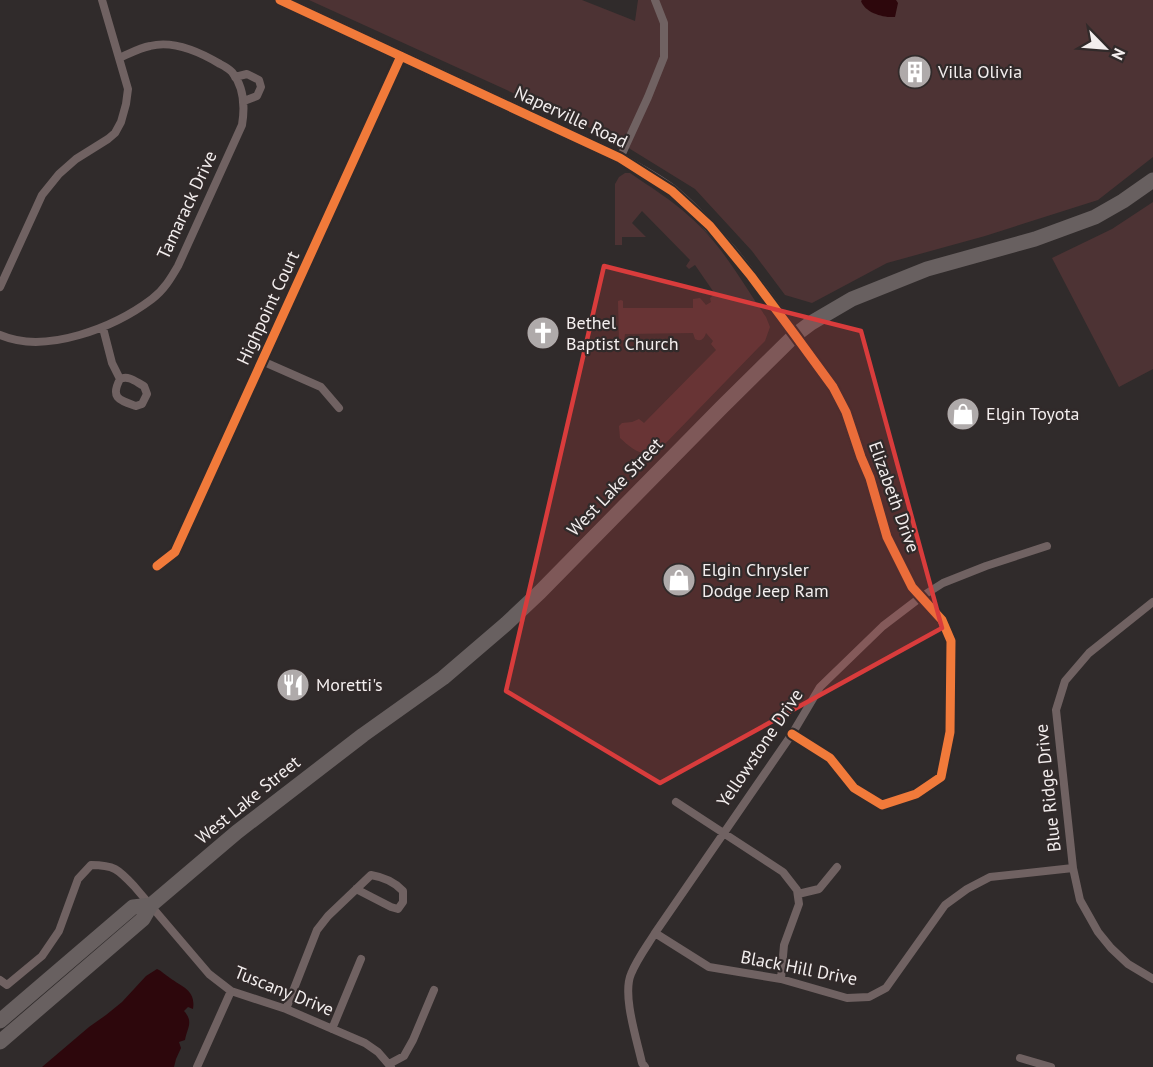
<svg xmlns="http://www.w3.org/2000/svg" width="1153" height="1067" font-family="'PT Sans',sans-serif">
<style>
.green{fill:#4d3334}
.water{fill:#2d070c}
.lines{fill:none;stroke-linecap:round;stroke-linejoin:round}
.street{stroke:#706262;stroke-width:8}
.secondary{stroke:#736566;stroke-width:12}
.highway{stroke:#686060;stroke-width:15}
.cycleway-casing{stroke:#312a2a;stroke-width:13}
.cycleway{stroke:#f17a3a;stroke-width:9}
.marked{fill:#d93c3c;fill-opacity:0.2;stroke:#d93c3c;stroke-width:4.5;stroke-linejoin:round}
.labels{text-anchor:middle;stroke-width:4.5;stroke-linejoin:round;paint-order:stroke}
.poi-label{font-size:18px;fill:#f3eeee;stroke:#312a2a;text-anchor:start}
.street-label{font-size:18px;fill:#f3eeee;stroke:#312a2a}
</style>
<rect width="100%" height="100%" fill="#302b2b"/>
<!-- green -->
<path class="green" d="M309 0H582L635 21 638 0H1153V157L1098 200 985 236 887 263 812 303 785 295 752 251 695 189 614 139Z
M625 173H630C650 187 672 200 690 217 721 243 743 284 766 317L770 327 765 341 759 347 661 448C646 461 632 449 620 438L619 426 622 423 632 422 639 419 644 423 716 350 711 344 713 341 706 333C704 339 701 342 695 339L693 333 625 334 624 340 619 341 618 301 621 300 623 301V308H693V299L700 298 706 305 711 302 710 298 715 294 695 265 689 269 686 266 690 260 642 211 632 223 646 237H622V245H615V184L619 177Z
M1153 202V369L1119 387 1052 258 1112 229Z"/>
<!-- water -->
<path class="water" d="M862 0H896L898 3 895 17C884 18 865 13 861 1Z
M157 969C162 971 165 975 170 978 182 987 196 990 193 1009L188 1007 184 1011C194 1022 187 1028 185 1040L179 1042 181 1048 176 1059 174 1067H42L89 1027 106 1015 122 1002 146 976Z"/>
<g class="lines">
<!-- street -->
<path class="street" d="M235 77 247 74 259 80 261 87 257 96 244 101
M620 158 648 97 664 57V23L655 0
M0 287 42 195 59 174 76 159 108 139 115 133 121 122 126 104 128 89 102 0
M103 328 112 363 120 379C110 398 119 400 136 406L142 404 147 394 144 386C136 382 129 375 120 379
M0 335C46 355 115 327 152 299 164 290 171 278 178 266L242 125C245 107 244 87 232 72 229 69 224 66 220 64 200 52 173 40 150 46 139 48 129 54 119 58
M262 361 321 387 339 408
M157 566 175 552 401 56
M1153 602 1089 653 1065 681 1056 710 1073 868 1080 900 1098 932 1111 948 1128 964 1153 979
M792 734 830 758 854 788 882 805 916 794 941 777 950 732 951 641 942 620 912 587 887 537 870 478 861 457 846 412 833 387 795 335
M676 802 783 872 797 890 799 904 784 945 781 979
M798 894 819 889 837 867
M655 933 709 967 781 979 847 998 869 997 886 988 945 905 967 889 990 877 1073 868
M0 980 7 985 42 956 59 931 78 879 91 865C114 865 118 869 134 886L209 974 231 991 286 1009 365 1043 378 1052 391 1067
M286 1009 317 930 328 916 371 875C383 877 394 881 403 891V902L398 909 391 907 356 889
M332 1029 361 959
M1020 1058 1051 1067
M389 1064 404 1056 413 1040 434 990
M197 1067 231 991
M645 1067 642 1063C637 1040 622 995 631 974 637 959 647 946 655 933L792 734 820 687 883 626 921 597 943 583 986 566 1047 546"/>
<!-- secondary -->
<path class="secondary" d="M280 0 620 158C637 169 658 179 674 192 722 233 758 285 795 335"/>
<!-- highway -->
<path class="highway" d="M0 1021 133 907 151 905
M0 1042 143 919 151 905 237 832 363 735 443 678 506 624 540 592 721 408 795 335 811 323 852 299 927 269 1035 239 1095 217 1123 201 1153 180"/>
<defs>
<path id="cycleway" d="M280 0 620 158 672 191 710 226 751 276 795 335 833 387 846 412 861 457 870 478 887 537 912 587 942 620 951 641 950 732 941 777 916 794 882 805 854 788 830 758 792 734
M157 566 175 552 401 56"/>
</defs>
<!-- cycleway casing -->
<use href="#cycleway" class="cycleway-casing"/>
<!-- cycleway -->
<use href="#cycleway" class="cycleway"/>
</g>
<!-- marked area -->
<path class="marked" d="M604 266 861 331 942 628 660 783 506 691Z"/>
<!-- icons -->
<defs>
<symbol id="building-disc" viewBox="-11 -11 22 22"><circle r="9.5" fill="#afaaaa" stroke="#312a2a"/><path d="M-4-6H4V6H1V3H-1V6H-4ZM-2.5-4.3h1.7v1.8h-1.7ZM.8-4.3h1.7v1.8H.8ZM-2.5-1h1.7V.8h-1.7ZM.8-1h1.7V.8H.8Z" fill="#fff"/></symbol>
<symbol id="church-disc" viewBox="-11 -11 22 22"><circle r="9.5" fill="#afaaaa" stroke="#312a2a"/><path d="M-1.2-6h2.4v3.5h3.3v2.4h-3.3V6h-2.4V-.1h-3.3v-2.4h3.3Z" fill="#fff"/></symbol>
<symbol id="shop-disc" viewBox="-11 -11 22 22"><circle r="9.5" fill="#afaaaa" stroke="#312a2a"/><path d="M-5-2.5h2.3a2.7 3.5 0 0 1 5.4 0H5L5.5 6h-11ZM-1.5-2.5h3a1.5 2.3 0 0 0-3 0Z" fill="#fff"/></symbol>
<symbol id="restaurant-disc" viewBox="-11 -11 22 22"><circle r="9.5" fill="#afaaaa" stroke="#312a2a"/><path d="M-5-6h1v4h1v-4h1v4h1v-4h1v5L-1.5 .5V6h-2V.5L-5-1ZM5-6V6H3V1.5H1.5Q1.5-4 5-6Z" fill="#fff"/></symbol>
</defs>
<g fill-rule="evenodd">
<use href="#building-disc" x="896" y="53" width="38" height="38"/>
<use href="#church-disc" x="524" y="314" width="38" height="38"/>
<use href="#shop-disc" x="944" y="395" width="38" height="38"/>
<use href="#shop-disc" x="660" y="561" width="38" height="38"/>
<use href="#restaurant-disc" x="274" y="666" width="38" height="38"/>
</g>
<g class="labels">
<!-- poi labels -->
<g class="poi-label">
<text x="938" y="78">Villa Olivia</text>
<text x="566" y="329">Bethel<tspan x="566" dy="21">Baptist Church</tspan></text>
<text x="986" y="420">Elgin Toyota</text>
<text x="702" y="576">Elgin Chrysler<tspan x="702" dy="21">Dodge Jeep Ram</tspan></text>
<text x="316" y="691">Moretti's</text>
</g>
<!-- street labels -->
<g class="street-label">
<text transform="translate(571 117) rotate(25)" y="6">Naperville Road</text>
<text transform="translate(187 205) rotate(-65)" y="6">Tamarack Drive</text>
<text transform="translate(268 308) rotate(-65)" y="6">Highpoint Court</text>
<text transform="translate(615 487) rotate(-46)" y="6">West Lake Street</text>
<text transform="translate(894 497) rotate(70)" y="6">Elizabeth Drive</text>
<text transform="translate(760 748) rotate(-56)" y="6">Yellowstone Drive</text>
<text transform="translate(1048 788) rotate(-96)" y="6">Blue Ridge Drive</text>
<text transform="translate(248 800) rotate(-39)" y="6">West Lake Street</text>
<text transform="translate(799 968) rotate(11)" y="6">Black Hill Drive</text>
<text transform="translate(284 991) rotate(22)" y="6">Tuscany Drive</text>
</g>
</g>
<!-- north arrow -->
<g transform="translate(1105 48) rotate(115)" stroke="#312a2a" stroke-width="4.5" paint-order="stroke">
<path d="M0-4.5L10 22L0 15L-10 22Z" fill="#f3eeee"/>
<text y="-9" font-size="16" font-weight="bold" text-anchor="middle" fill="#f3eeee">N</text>
</g>
</svg>
